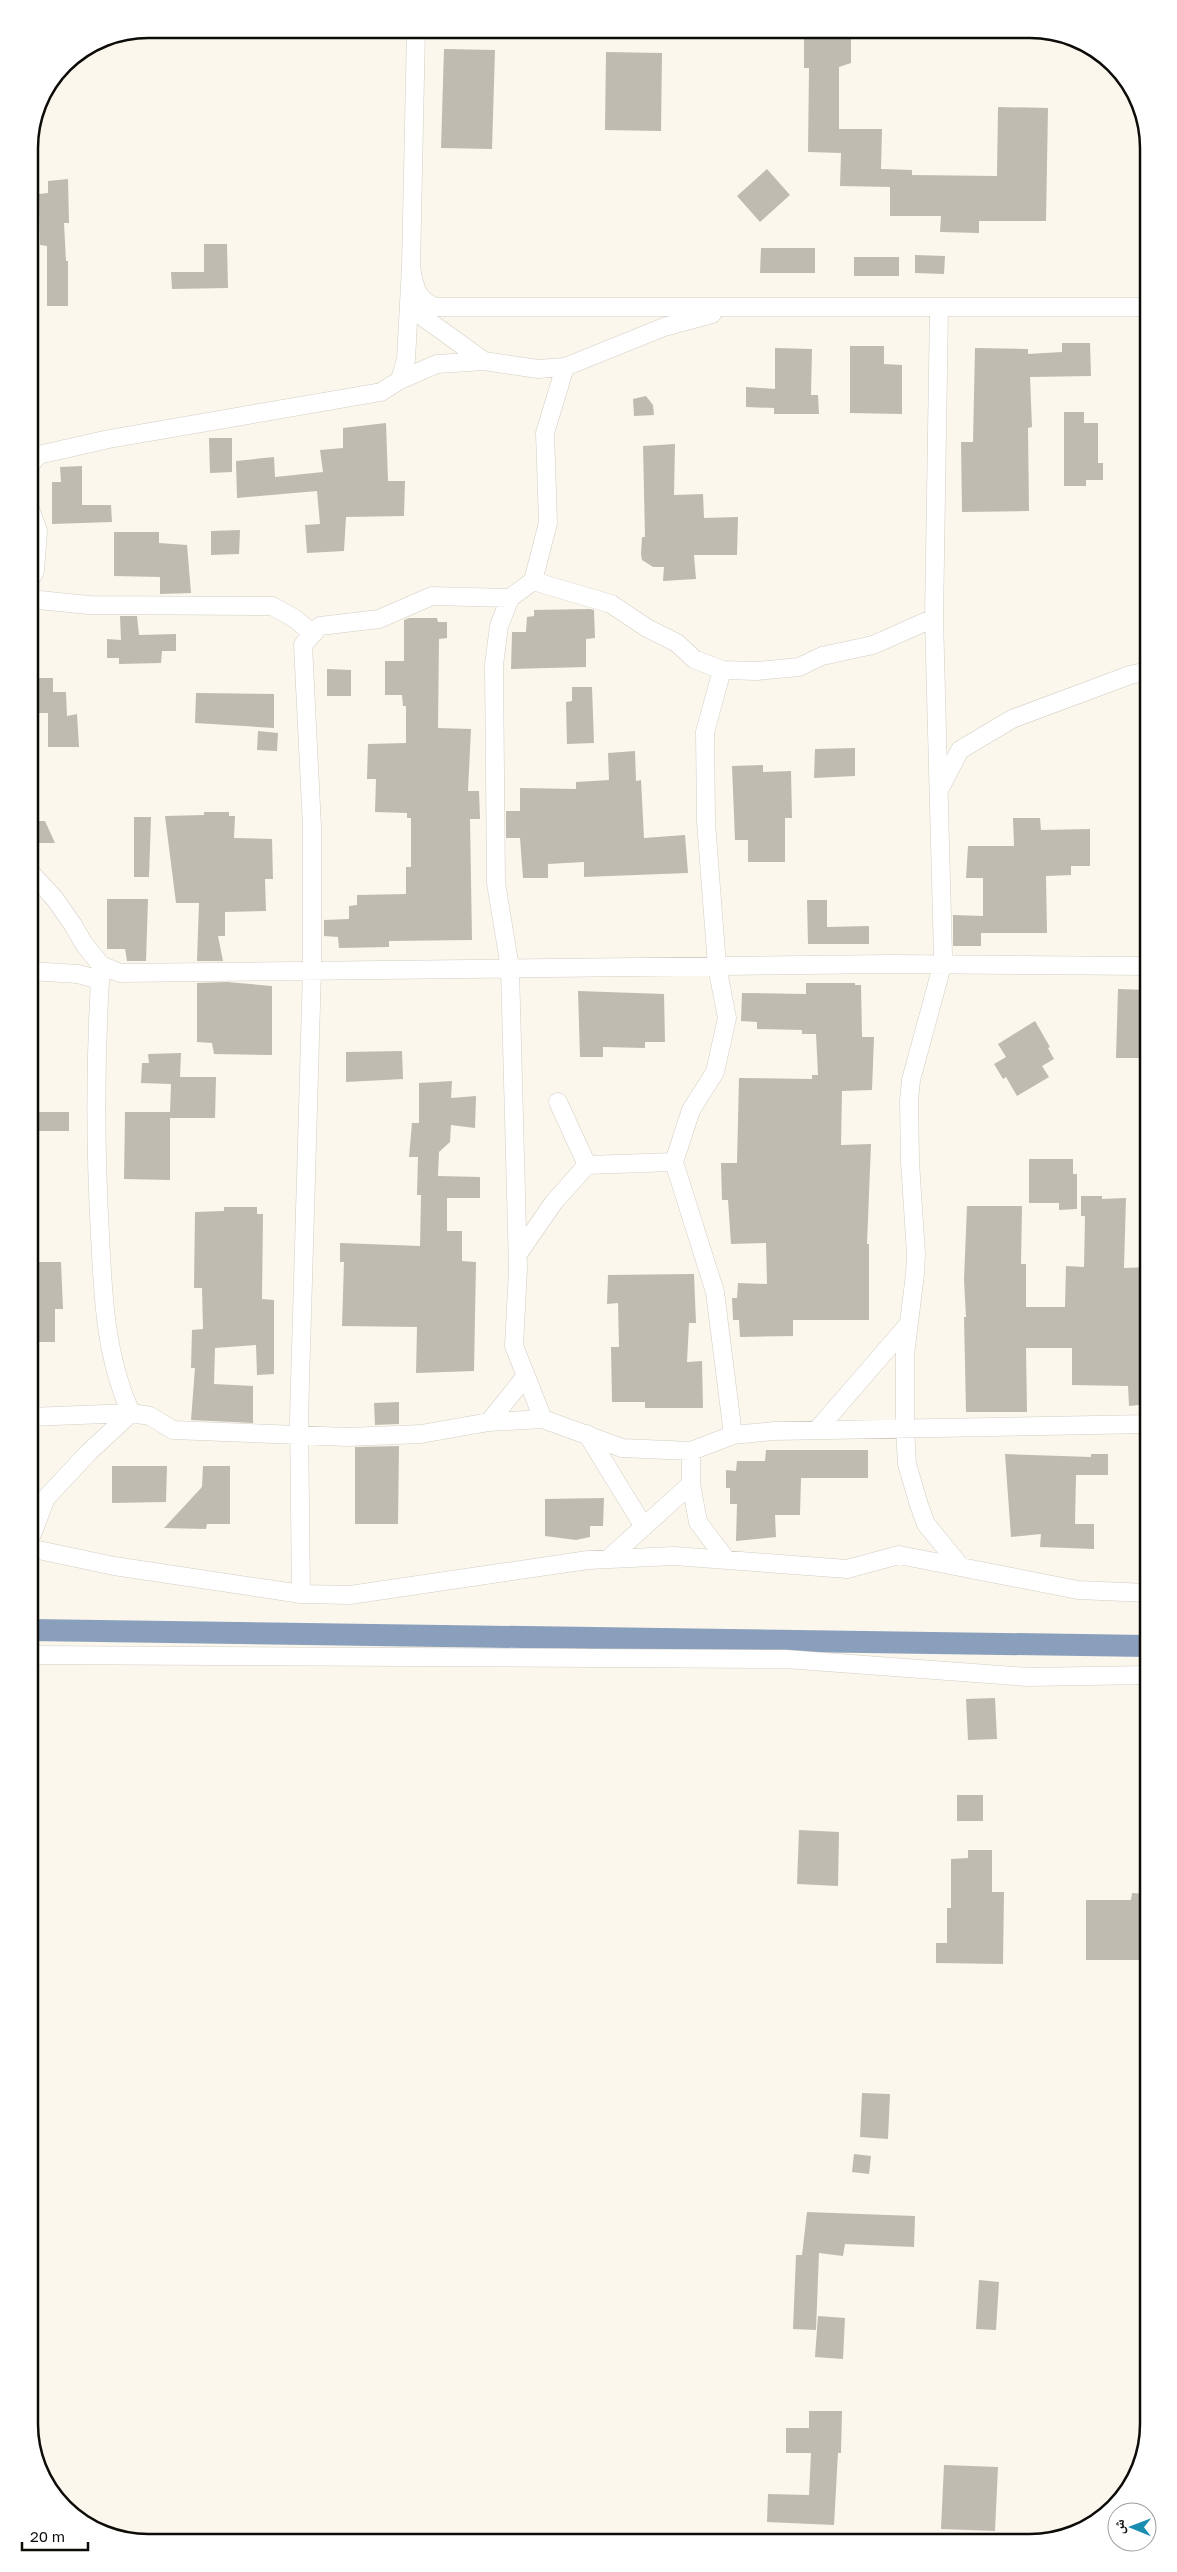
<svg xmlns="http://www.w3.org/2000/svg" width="1177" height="2572" font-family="'Golos Text','Noto Naskh Arabic',sans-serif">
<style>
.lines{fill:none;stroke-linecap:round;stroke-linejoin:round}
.canal{stroke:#8a9fbb;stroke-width:22}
.building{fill:#bfbbb1}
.minor-casing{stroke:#d2cec4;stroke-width:19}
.minor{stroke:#fff;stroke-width:18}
.rim{fill:none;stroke:#0d0c09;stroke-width:2.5}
</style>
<rect width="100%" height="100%" fill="#fbf7ed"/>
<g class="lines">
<!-- canal -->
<path class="canal" d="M29 1630 1148 1646"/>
</g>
<!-- building -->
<path class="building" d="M804 29H851V63L839 67V129H882L881 169 912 170V175L997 176 998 107 1048 108 1046 221H979V233L940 232 941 216H890V187L840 186 841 153 808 152 809 68H804Z
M444 49 495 50 492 149 441 148Z
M606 52 662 53 661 131 605 130Z
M767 169 790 195 760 222 737 196Z
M68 179 69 223H64L66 261H68V306H47V246L40 245 39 194 48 193V181Z
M204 244H227L228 288 172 289 171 272H204Z
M761 248H815V273H760Z
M915 255 945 256 944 274 915 273Z
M854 257H899V276H854Z
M1062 343H1090L1091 376 1030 377 1032 427 1028 428 1029 511 962 512 961 442H973L975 348 1028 349V354L1062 352Z
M850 346H884V364L902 365V414L850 413Z
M775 348 812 349 811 395H818L819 414H774V408L746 407V387L775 389Z
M646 396 653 405 654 415 634 416 633 399Z
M1064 412H1084V423H1098V463H1103V480H1086V486H1064Z
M386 423 388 481H405L404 516 346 517 344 551 307 553 305 525 320 524 317 491 237 498 236 461 274 457 275 477 323 472 320 450 343 448V428Z
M209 438H232V472L210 473Z
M675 444 674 495 703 494 704 518 738 517 737 555H694L696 579 663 581 664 567H653L642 560 641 554 642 537H645L643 446Z
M82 466V505H111L112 522 52 524V482H61L60 467Z
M240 530 239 554 211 555V531Z
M114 532H159V543L187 545 191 593 160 594V577L114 576Z
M590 609 594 610 595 638 586 639V667L511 669 512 632H526L527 617 534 616V610Z
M120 616H137L139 635 176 634V651H162L161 663 119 664V658H107V639L121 640Z
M409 618H437L438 622H447V638L439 639 438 728 471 729 468 791H479L480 819H470L472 940 389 941V947L339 948 338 937 324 936V920L349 919V906L357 905V895L406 894V867H411V818H407V813L375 812 376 779H367L368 744 406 743V706H403L402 695H385V661H404V620Z
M327 669 351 670V696H327Z
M29 678H53V692H66L67 716 77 714 79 747H48V713H29Z
M572 687H592L594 743 567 744 566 702 572 701Z
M196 693 274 694V728L195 723Z
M258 731 278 733 277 751 257 750Z
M855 748V776L814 778 815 749Z
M635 751 636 781 641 780 644 838 685 835 688 873 584 877V862L548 864V878H523L520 838H506V811H520V788L576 789V782L609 780 608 753Z
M763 765V772L791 771 792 818H785V862H748V840H735L732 766Z
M204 812H229V816H235L234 838 272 839 273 879H265L266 911 225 912V936H218L223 961H197L199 903H176L165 816 204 815Z
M134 817H151L149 877H134Z
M1013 818H1040L1041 830 1090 829V866H1071V875L1046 876 1047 933H981V946H953V915L983 916V878H966L968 846H1014Z
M29 821H45L55 843H29Z
M107 899H148L146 961H127L125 949H107Z
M807 900H827V927L869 926V944H808Z
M227 982 272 986V1055L214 1054 212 1043 197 1042V983Z
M806 983H855V985H861L862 1037H874L872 1090 842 1091 841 1145 871 1144 867 1244H869V1320H793V1336L740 1337 739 1320H733L732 1298H737L738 1283 767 1284 766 1243 731 1244 728 1200H722L721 1163H737L739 1078 812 1079V1075H818L816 1034H802V1030L757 1029V1022L741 1021 742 993 806 994Z
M1118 989 1148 990V1058H1116Z
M578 991 664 994 665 1042H645V1048L603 1047V1057H580Z
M1035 1021 1050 1047 1048 1048 1054 1059 1042 1066 1049 1077 1017 1096 1006 1077 1003 1079 994 1064 1006 1057 998 1044Z
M402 1051 403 1079 346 1082V1052Z
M181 1053 180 1077H216L215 1118H170V1180L124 1179 125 1112H170L171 1084 141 1083 142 1063H149L148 1054Z
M452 1081 451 1098 476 1096 475 1128 451 1125 450 1142 439 1152 438 1176 480 1177V1198H447V1231H462V1261L476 1262 474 1371 416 1373 417 1327 342 1326 344 1262H340V1243L420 1246 421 1195H417L418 1157H409L412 1123H419V1083Z
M29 1112H69V1131H29Z
M1029 1159H1073V1174H1077V1209L1059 1210V1203H1029Z
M1081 1196H1102V1199L1126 1198 1124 1268 1148 1267V1334H1139L1142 1377 1148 1376V1404L1129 1406 1128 1386 1072 1385V1348H1026L1027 1412H966L964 1317H966L964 1280 967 1206H1022L1021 1264H1026V1307H1065L1066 1266 1084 1267 1085 1216H1081Z
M224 1207H257V1214H263L262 1299 274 1300V1374L257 1375 256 1345 215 1348 214 1384 253 1386V1423L191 1420 195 1368H191L192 1330 203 1329 202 1288H194L195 1212 224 1211Z
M29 1262H61L63 1309H55V1342H29Z
M694 1274 696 1323H689L687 1362 702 1361 703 1408H645V1402H612L611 1347H619L618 1303 607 1304 608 1275Z
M399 1402V1424L375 1425 374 1403Z
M399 1446 398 1524H355V1447Z
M766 1450H868V1478H801L800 1515H775L776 1537 736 1541 737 1504H730V1488H726V1470L736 1471 737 1461H765Z
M1005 1454 1091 1457V1454H1108V1475H1076L1075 1524H1094V1549L1040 1547 1041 1534 1011 1537Z
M112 1466H167L166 1502 112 1503Z
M203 1466H230V1524H207L206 1529 164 1528 202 1487Z
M604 1498 603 1526H590V1537L576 1540 545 1536V1499Z
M995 1698 997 1739 968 1740 966 1699Z
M957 1795H983V1821H957Z
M799 1830 839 1832 838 1886 797 1884Z
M968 1850H992V1892H1004L1003 1964 936 1963V1943H947V1908H951V1859L968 1858Z
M1132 1893 1148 1894V1960H1086V1900H1131Z
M862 2093 890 2094 888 2139 860 2137Z
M854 2154 871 2156 869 2174 852 2172Z
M807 2212 915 2216 914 2247 845 2244 843 2256 819 2253 816 2330 793 2329 796 2255H802Z
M979 2280 999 2282 996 2330 976 2329Z
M818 2316 845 2318 843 2359 815 2357Z
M809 2411H842L841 2453H838L834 2525 767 2522 768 2494 809 2495 811 2453H786V2428H809Z
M944 2465 998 2467 995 2531 941 2529Z"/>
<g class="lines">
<defs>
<path id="minor" d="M411 267C415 287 415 298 435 307H1148
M409 307 484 361
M939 309 934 618 943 956 942 966 911 1080 909 1101 910 1162 916 1254 915 1274 905 1355V1428L907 1464 919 1505 926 1524 961 1567
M565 367 545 433 548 523 533 581 510 598 432 596 379 619 320 626 303 645 312 827V970L299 1418 301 1594 350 1595 588 1560 674 1556 847 1569 899 1555 1078 1590 1148 1593
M400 380 437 364 484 361 538 369 565 367 664 327 712 314
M29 467 38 455 109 439 381 392 400 380 406 359 411 267 416 29
M29 581 35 571 38 531 29 506
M533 581 611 604 647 628 677 643 694 659 722 670 757 671 799 667 822 656 873 645 934 618
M510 598 499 626 494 665 496 883 510 968 518 1269 514 1346 543 1419 622 1448 691 1451 733 1435 774 1431 1148 1424
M29 599 89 605 272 606 294 618 313 634
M722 670 705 732 706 822 717 966 727 1018 715 1072 691 1110 674 1162 715 1292 733 1435
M940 788 960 750 1012 719 1130 675 1148 671
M29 871 55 899 73 925 84 944 101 965 120 973 891 964 1148 966
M101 965C95 1055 95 1145 100 1235 103 1296 105 1356 131 1413L150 1416 173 1430 347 1437 421 1434 489 1422 543 1419
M29 971 78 974 100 980
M558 1102 587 1165
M518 1254 554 1202 587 1165 674 1162
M29 1417 131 1413
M489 1422 525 1377
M817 1430 907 1326
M587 1434 644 1527
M691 1451V1484L698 1522 725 1558
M29 1542 46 1498 89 1452 131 1413
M29 1548 114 1566 301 1594
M608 1559 691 1484
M29 1655 785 1659 1028 1677 1148 1675"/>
</defs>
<!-- minor casing -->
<use href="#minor" class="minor-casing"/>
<!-- minor -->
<use href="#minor" class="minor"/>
</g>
<!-- crop -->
<path d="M0 0H1177V2572H0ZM148 38H1030A110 110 0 0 1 1140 148V2424A110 110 0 0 1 1030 2534H148A110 110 0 0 1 38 2424V148A110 110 0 0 1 148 38Z" fill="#fff" fill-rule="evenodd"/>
<path class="rim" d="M148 38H1030A110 110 0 0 1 1140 148V2424A110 110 0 0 1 1030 2534H148A110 110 0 0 1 38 2424V148A110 110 0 0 1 148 38Z"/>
<!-- north arrow -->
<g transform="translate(1132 2527) rotate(271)"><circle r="24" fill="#ffffff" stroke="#9e9e9d"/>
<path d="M0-4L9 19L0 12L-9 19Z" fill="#188db0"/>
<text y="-8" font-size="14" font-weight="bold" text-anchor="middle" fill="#0d0c09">ش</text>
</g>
<!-- scale -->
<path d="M22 2542v8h66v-8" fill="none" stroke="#0d0c09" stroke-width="2.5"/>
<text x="30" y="2542" font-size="15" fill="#0d0c09" stroke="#ffffff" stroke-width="4" paint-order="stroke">20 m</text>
</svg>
